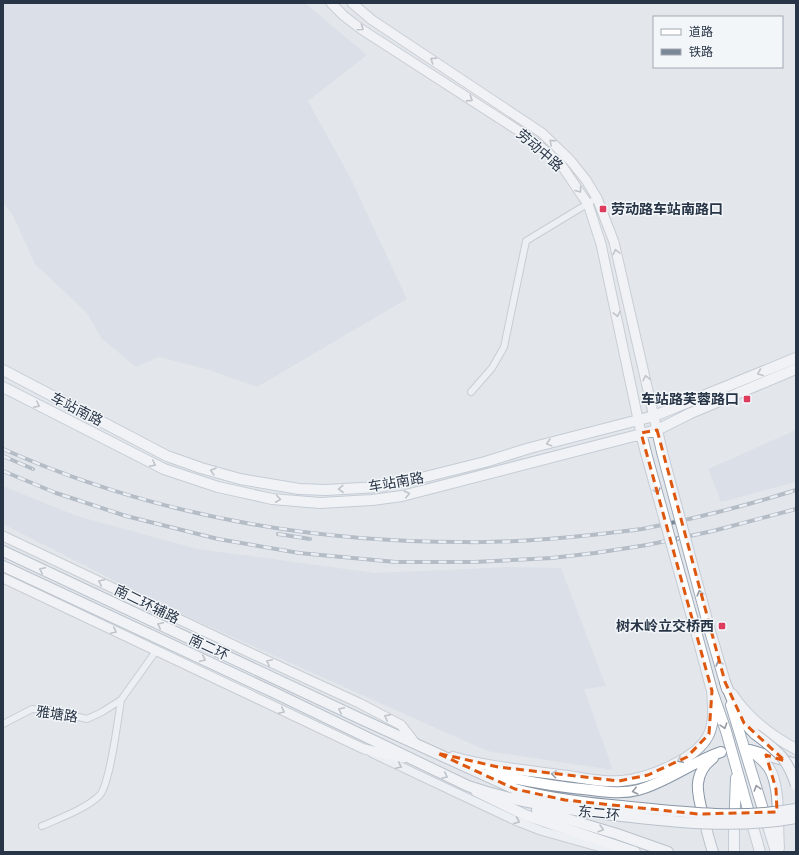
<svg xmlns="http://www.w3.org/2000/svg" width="799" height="855" font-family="Commissioner,'Noto Sans SC',sans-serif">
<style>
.built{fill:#d0d6df}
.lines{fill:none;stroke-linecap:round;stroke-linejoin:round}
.minor-casing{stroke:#a7aeb7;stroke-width:8}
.tertiary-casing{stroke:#a7aeb7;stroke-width:10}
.secondary-casing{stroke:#a7aeb7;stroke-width:11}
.primary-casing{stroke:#a0acba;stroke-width:12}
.trunk-casing{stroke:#8895a5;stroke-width:12}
.minor{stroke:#f6f8fa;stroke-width:6}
.tertiary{stroke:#f6f8fa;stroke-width:8}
.secondary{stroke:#fff;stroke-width:9}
.primary{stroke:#fff;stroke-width:10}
.trunk{stroke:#fff;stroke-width:10}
.rail-casing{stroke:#7a8798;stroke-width:4}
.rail{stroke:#f3f6f9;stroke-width:2.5;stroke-dasharray:8;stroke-linecap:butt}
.primary-bridge-casing{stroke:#a0acba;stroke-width:12;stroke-linecap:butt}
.trunk-bridge-casing{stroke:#8895a5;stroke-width:12;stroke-linecap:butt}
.primary-bridge{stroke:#fff;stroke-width:10}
.trunk-bridge{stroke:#fff;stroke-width:10}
.oneway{stroke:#949aa3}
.oneway2{stroke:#8f96a0}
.marked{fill:none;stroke:#de570f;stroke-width:3;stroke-dasharray:8 5;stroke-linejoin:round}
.poi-dot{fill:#de3b5d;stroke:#f3f6f9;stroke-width:1.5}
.labels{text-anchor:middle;stroke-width:3;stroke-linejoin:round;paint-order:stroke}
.street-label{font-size:14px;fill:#283547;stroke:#f3f6f9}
.poi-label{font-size:14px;font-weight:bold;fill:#283547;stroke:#f3f6f9;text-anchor:end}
</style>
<rect width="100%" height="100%" fill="#e3e7ec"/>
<!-- built -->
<path class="built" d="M4 3H305L367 55 308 101 350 177 407 299 257 387 209 370 159 357 136 367 101 338 87 313 35 264 12 214 3 203Z
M796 430V482L721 502 708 469Z
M3 486 77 516 198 549 375 573 510 567 561 568 606 686 584 689 613 770 487 751 172 610 3 524Z"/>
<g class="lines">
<defs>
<path id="minor" d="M471 392 492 368 504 347 526 241 597 198
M3 724 32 709 50 710 87 719 102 712 121 700 156 651
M42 826C60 818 85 809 99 796 110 786 118 718 121 700"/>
<path id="tertiary" d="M372 753 516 821 542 831 617 852"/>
<path id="secondary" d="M331 3 344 16 361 29 519 131 537 144 560 163 583 197 588 204 601 244 641 433
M352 3 372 20 542 133 570 160 586 180 597 198 614 242 657 430
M3 536 244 650 359 703 401 725 415 743
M3 578 364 749 404 758"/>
<path id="primary" d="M3 370 167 456 201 468 240 479 299 489 326 490 378 487 421 478 485 462 530 448 654 416 796 358
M3 387 164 469 218 487 272 499 320 503 372 500 402 496 657 430 691 413 796 369
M657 430 662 452
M641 433 646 453
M710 631 727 689
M697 635 712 691 726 731 760 852
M732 694C748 718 771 736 796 749
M731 705 776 852
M751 751C758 756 764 761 769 768 781 787 777 826 779 848
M453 757C488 767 524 770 560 775 580 777 601 783 621 781 647 779 698 759 709 734 715 720 713 705 712 691
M476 791 525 815 635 852
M734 852V830L736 778"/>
<path id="trunk" d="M3 551 361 719 515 789C547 798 579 802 611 805
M3 566 275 693 468 786C512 801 557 808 604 814
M725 682C733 702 739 720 755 734
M750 750 796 764
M713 758C692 774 697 793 703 815 706 828 709 840 713 852
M489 773C523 781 557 787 592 790 607 792 623 794 638 790 667 782 692 762 721 752
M537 810 617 834 668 852"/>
</defs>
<!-- minor casing -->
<use href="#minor" class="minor-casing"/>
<!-- tertiary casing -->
<use href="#tertiary" class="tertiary-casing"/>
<!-- secondary casing -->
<use href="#secondary" class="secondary-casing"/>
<!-- primary casing -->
<use href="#primary" class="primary-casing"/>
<!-- trunk casing -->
<use href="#trunk" class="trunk-casing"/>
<!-- minor -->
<use href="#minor" class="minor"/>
<!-- tertiary -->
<use href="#tertiary" class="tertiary"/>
<!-- secondary -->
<use href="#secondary" class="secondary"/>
<!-- primary -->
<use href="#primary" class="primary"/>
<!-- trunk -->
<use href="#trunk" class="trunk"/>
<defs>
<path id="rail" d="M3 449C148 513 305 542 463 542 510 543 555 539 601 534 615 532 628 531 642 529 694 519 745 506 796 490
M3 456 33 469
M3 471 56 493 126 516 218 539 299 553 396 562H474L552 558 595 553 647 545 713 531 796 509
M278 534 310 539"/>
</defs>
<!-- rail casing -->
<use href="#rail" class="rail-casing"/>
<!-- rail -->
<use href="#rail" class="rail"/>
<defs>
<path id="primary-bridge" d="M662 452 710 631
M646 453 697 635"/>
<path id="trunk-bridge" d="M755 734C777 751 787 757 796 785
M611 805C673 811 734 820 796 809
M604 814C667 821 732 830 796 818"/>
</defs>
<!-- primary-bridge casing -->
<use href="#primary-bridge" class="primary-bridge-casing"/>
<!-- trunk-bridge casing -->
<use href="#trunk-bridge" class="trunk-bridge-casing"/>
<!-- primary-bridge -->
<use href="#primary-bridge" class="primary-bridge"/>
<!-- trunk-bridge -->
<use href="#trunk-bridge" class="trunk-bridge"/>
</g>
<!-- one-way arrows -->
<defs><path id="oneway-chevron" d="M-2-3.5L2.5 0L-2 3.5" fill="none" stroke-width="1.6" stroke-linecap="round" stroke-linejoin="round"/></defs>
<g class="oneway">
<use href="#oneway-chevron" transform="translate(361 28) rotate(35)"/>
<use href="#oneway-chevron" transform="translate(433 60) rotate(-147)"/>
<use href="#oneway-chevron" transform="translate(470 99) rotate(33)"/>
<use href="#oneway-chevron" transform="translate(552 142) rotate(-138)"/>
<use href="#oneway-chevron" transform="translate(579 190) rotate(54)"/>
<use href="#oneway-chevron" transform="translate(616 252) rotate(-103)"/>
<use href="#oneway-chevron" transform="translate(617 314) rotate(78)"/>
<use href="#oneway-chevron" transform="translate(760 373) rotate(158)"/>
<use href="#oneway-chevron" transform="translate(646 378) rotate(-103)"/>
<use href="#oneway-chevron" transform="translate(37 405) rotate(27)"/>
<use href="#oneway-chevron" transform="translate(549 443) rotate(165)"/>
<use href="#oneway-chevron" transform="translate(153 464) rotate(27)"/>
<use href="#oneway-chevron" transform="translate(213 471) rotate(-164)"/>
<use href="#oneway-chevron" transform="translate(341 489) rotate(178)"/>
<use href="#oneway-chevron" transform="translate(657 491) rotate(74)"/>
<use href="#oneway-chevron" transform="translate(407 494) rotate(-13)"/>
<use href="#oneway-chevron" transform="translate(278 499) rotate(8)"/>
<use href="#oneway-chevron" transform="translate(42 570) rotate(-155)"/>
<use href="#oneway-chevron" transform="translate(101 582) rotate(-155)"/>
<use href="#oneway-chevron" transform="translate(700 593) rotate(-105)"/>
<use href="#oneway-chevron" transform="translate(160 625) rotate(-155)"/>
<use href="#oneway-chevron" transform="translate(114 631) rotate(25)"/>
<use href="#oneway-chevron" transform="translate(203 659) rotate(25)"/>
<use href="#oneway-chevron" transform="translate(269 662) rotate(-155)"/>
<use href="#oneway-chevron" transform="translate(719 663) rotate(-106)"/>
<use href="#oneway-chevron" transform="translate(341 710) rotate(-155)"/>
<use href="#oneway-chevron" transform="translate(282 711) rotate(25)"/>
<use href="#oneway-chevron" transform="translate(387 717) rotate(-153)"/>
<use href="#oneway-chevron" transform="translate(724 726) rotate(72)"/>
<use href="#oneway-chevron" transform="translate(680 760) rotate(153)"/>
<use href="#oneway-chevron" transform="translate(554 774) rotate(-173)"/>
<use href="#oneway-chevron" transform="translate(445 776) rotate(25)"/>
<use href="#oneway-chevron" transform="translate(757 788) rotate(-107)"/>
<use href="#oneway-chevron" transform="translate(635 791) rotate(167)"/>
<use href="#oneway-chevron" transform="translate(601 829) rotate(16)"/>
</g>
<g class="oneway2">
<use href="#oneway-chevron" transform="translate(399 766) rotate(25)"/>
<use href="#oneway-chevron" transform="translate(517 821) rotate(23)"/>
</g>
<!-- marked area -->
<path d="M0 0H799V855H0ZM657 430 725 682 744 723 785 761 766 755 776 789 777 812 698 814 565 800 515 789 437 753 498 767 619 781 648 775 687 757 709 734 712 691 641 433Z" fill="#e3e7ec" fill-opacity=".55" fill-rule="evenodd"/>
<path class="marked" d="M657 430 725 682 744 723 785 761 766 755 776 789 777 812 698 814 565 800 515 789 437 753 498 767 619 781 648 775 687 757 709 734 712 691 641 433Z"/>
<!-- markers -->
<g class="poi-dot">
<rect x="599" y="205" width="8" height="8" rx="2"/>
<rect x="743" y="395" width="8" height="8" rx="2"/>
<rect x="718" y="622" width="8" height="8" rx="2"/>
</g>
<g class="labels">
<!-- street labels -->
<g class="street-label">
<text transform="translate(540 150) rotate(41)" y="5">劳动中路</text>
<text transform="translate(77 409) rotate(27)" y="5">车站南路</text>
<text transform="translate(396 482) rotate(-10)" y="5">车站南路</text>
<text transform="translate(147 604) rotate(26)" y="5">南二环辅路</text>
<text transform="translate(209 647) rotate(25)" y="5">南二环</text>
<text transform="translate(57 714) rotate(8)" y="5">雅塘路</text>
<text transform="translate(599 813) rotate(6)" y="5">东二环</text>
</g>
<!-- poi labels -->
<g class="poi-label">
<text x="611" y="214" text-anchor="start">劳动路车站南路口</text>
<text x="739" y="404">车站路芙蓉路口</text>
<text x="714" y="631">树木岭立交桥西</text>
</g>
</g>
<!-- border -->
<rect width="799" height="855" fill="none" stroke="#283547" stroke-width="8"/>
<!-- legend -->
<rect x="653" y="16" width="130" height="52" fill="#f3f6f9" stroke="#a2a9b2"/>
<rect x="661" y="29" width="20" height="6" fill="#ffffff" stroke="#a2a9b2"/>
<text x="689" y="36" font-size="12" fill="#283547">道路</text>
<rect x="661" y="49" width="20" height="6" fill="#7a8798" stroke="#a2a9b2"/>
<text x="689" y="56" font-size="12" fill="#283547">铁路</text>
</svg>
